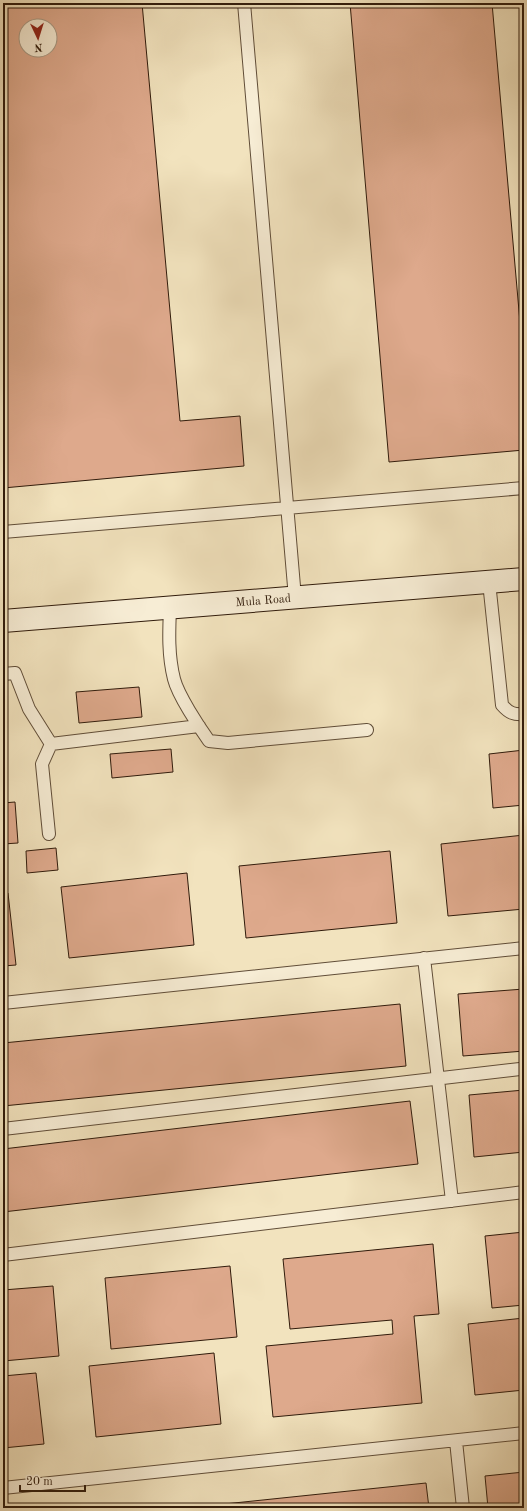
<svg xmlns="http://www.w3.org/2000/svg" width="527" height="1511" font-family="'Old Standard TT',serif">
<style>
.building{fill:#dea98c;stroke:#301b0b;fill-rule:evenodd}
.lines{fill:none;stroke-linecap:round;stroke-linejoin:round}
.lane-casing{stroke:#604d38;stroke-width:14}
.secondary-casing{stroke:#301b0b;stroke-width:24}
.lane{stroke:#f7edd5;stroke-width:12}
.secondary{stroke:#f7edd5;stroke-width:22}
.labels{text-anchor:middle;stroke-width:3;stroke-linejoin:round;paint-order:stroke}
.street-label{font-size:12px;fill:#301b0b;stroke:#f7edd5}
</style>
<rect width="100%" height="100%" fill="#f2e3be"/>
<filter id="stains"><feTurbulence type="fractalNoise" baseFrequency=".005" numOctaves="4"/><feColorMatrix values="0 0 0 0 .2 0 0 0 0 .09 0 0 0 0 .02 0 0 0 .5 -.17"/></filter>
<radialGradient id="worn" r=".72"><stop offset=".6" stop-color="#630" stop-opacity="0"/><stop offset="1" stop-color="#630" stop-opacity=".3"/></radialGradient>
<!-- building -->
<path class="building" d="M3 3H142L180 421 240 416 244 466 3 488ZM26 26H50V50H26Z
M350 3H492L524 368V450L389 462Z
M139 687 142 717 79 723 76 692Z
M171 749 173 772 112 778 110 754Z
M524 750V805L493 808 489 754Z
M15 802 18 843 3 844V803Z
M524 835V909L448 916 441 844Z
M56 848 58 870 27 873 26 851Z
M390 851 397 923 246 938 239 866Z
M187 873 194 945 69 958 61 887Z
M8 893 16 965 3 966V894Z
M524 989V1051L463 1056 458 994Z
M400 1004 406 1066 3 1106V1043Z
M524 1090V1152L474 1157 469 1095Z
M410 1101 418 1164 3 1212V1149Z
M524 1232V1305L492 1308 485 1236Z
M433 1244 439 1314 414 1316 422 1403 273 1417 266 1346 393 1334 392 1320 290 1329 283 1259Z
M230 1266 237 1337 111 1349 105 1278Z
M53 1286 59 1356 3 1361V1290Z
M524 1318V1390L475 1395 468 1324Z
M214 1353 221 1424 96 1437 89 1366Z
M36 1373 44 1444 3 1448V1376Z
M524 1472V1508H488L485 1476Z
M426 1483 429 1508H186Z"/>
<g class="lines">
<defs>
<path id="lane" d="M244 3 295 598
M3 532 524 488
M489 582 502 705C509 713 514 715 524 714
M170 608C169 632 168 655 174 679 178 695 199 727 209 741L228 743 367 730
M3 674 15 673 29 709 51 744
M49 834 42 764 51 744 199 726
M424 958 452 1201
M3 1003 524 948
M3 1129 520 1069
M3 1255 524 1192
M456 1441 463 1508
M3 1488 524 1433"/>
<g id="secondary">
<path id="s1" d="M3 621 524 579"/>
</g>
</defs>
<!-- lane casing -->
<use href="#lane" class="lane-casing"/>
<!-- secondary casing -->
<use href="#secondary" class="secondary-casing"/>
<!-- lane -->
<use href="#lane" class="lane"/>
<!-- secondary -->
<use href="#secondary" class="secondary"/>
</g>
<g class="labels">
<!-- street labels -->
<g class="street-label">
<text dy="4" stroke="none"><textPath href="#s1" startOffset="261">Mula Road</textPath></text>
</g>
</g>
<!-- margin -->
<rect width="527" height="1511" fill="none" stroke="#f2e3be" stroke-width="16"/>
<rect x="4" y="4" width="519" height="1503" fill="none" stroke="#301b0b" stroke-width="2"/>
<rect x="8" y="8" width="511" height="1495" fill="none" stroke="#301b0b"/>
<!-- north arrow -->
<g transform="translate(38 38) rotate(176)"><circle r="19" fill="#f7edd5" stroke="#a79984"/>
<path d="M0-3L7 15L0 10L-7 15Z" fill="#8f2418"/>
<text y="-6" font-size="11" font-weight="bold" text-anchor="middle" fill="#301b0b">N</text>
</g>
<!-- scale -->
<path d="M20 1485v6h65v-6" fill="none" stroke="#301b0b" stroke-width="2"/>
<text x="26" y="1485" font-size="12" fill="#301b0b" stroke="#f7edd5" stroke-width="3" paint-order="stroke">20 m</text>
<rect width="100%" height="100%" filter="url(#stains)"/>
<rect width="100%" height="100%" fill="url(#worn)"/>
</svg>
